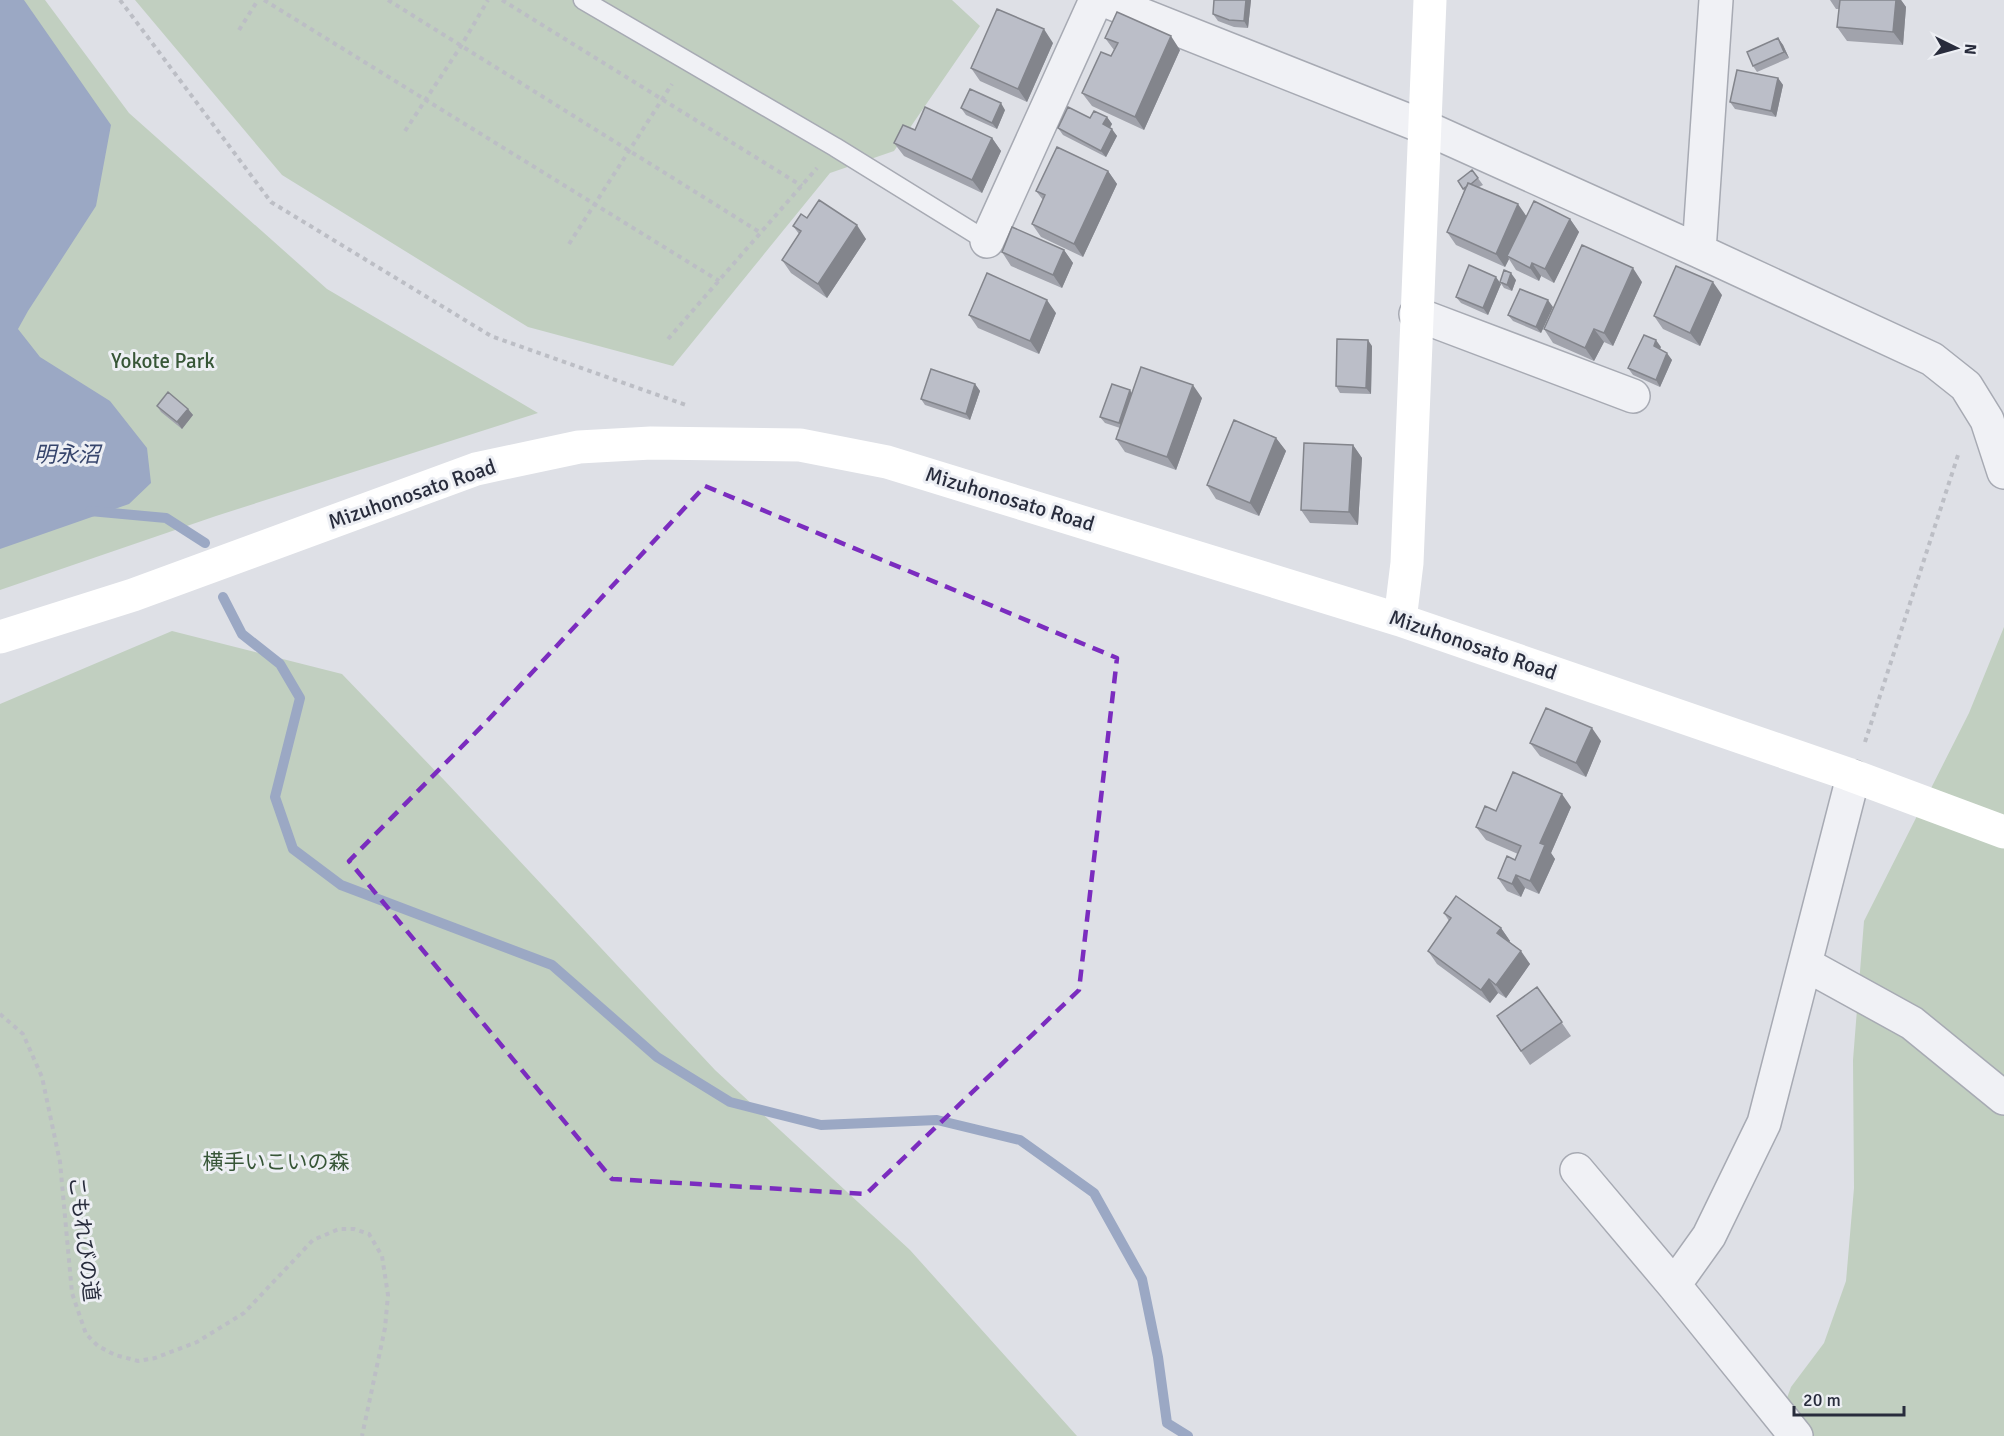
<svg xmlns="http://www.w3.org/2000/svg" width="2004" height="1436" font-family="Signika,'Noto Sans JP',sans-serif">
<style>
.green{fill:#c1cfc0}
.water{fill:#9ba8c4}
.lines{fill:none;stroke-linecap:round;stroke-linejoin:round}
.stream{stroke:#9ba8c4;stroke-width:10}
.lane-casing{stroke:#a7aab3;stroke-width:21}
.street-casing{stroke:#a7aab3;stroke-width:36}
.path{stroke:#bcbec5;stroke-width:4;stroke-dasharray:4.5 4.5;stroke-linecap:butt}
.lane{stroke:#f0f1f5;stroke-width:18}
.street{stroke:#f0f1f5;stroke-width:33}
.secondary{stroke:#fff;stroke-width:33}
.wall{fill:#a1a3ac}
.shaded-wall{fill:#83858c}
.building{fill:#bbbec8;stroke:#83858c;stroke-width:1.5}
.marked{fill:none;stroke:#7b2cbf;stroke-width:4.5;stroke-dasharray:12 8;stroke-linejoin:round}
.labels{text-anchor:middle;stroke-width:6;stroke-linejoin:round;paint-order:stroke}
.park-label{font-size:21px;fill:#375637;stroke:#edeff4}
.street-label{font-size:21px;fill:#282c3c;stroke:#edeff4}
.water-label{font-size:22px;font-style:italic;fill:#36456c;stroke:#edeff4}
</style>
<rect width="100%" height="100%" fill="#dee0e6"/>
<!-- green -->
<path class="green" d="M0 0H45L129 113 327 289 538 413 216 516 0 590Z
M135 0H952L980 26 894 151 830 173 673 366 528 327 282 175Z
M2004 627V1436H1773L1791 1387 1824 1343 1846 1281 1854 1188 1853 1060 1864 921 1969 713Z
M172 631 342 674 445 781 715 1070 910 1250 1077 1436H0V704Z"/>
<!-- water -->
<path class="water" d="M0 0H24L111 125 96 206 28 311 18 329 40 357 110 401 147 448 151 483 129 504 0 549Z"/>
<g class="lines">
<!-- stream -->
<path class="stream" d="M90 511 166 518 205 543
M223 597 242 634 280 664 300 698 275 797 293 849 341 885 552 965 657 1057 730 1102 821 1125 937 1120 1020 1140 1094 1193 1142 1279 1158 1357 1167 1423 1188 1436"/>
<defs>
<path id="lane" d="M583 0 835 147 987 241"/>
<path id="street" d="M1104 0 1424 127 1699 251 1932 359 1966 386 1987 420 2004 472
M987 241 1096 0
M1699 251 1716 0
M1416 314 1633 396
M1805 964 1912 1023 2004 1098
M1577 1170 1674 1285 1796 1436
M1674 1285 1709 1236 1764 1123 1853 777"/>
</defs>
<!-- lane casing -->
<use href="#lane" class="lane-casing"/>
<!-- street casing -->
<use href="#street" class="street-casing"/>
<!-- path -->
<path class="path" d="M120 0 271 202 491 336 689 406
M264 0 719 281
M388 0 761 233
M502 0 802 186
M239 30 258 0
M405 131 461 46 488 0
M569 244 672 84
M668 339 817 168
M1865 742 1959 452
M0 1014 23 1034 42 1077 60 1162 72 1293 86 1334 98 1346 115 1355 138 1361 155 1358 197 1342 244 1313 313 1240 339 1229H354L369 1234 382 1256 388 1295 385 1328 362 1436"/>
<!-- lane -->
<use href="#lane" class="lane"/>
<!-- street -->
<use href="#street" class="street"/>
<!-- secondary -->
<path class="secondary" d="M1400 620 1407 563 1430 0
M0 637 133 595 476 469 579 447 651 443 800 445 887 462 1400 620 1848 774 2004 832"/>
</g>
<!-- wall -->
<path class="wall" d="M1214 0H1251L1248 28 1234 27 1218 21 1213 14Z
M1830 0H1901L1906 7 1903 45 1847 41 1837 27 1839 9H1836Z
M1105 38 1180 50 1144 130 1092 106 1082 93 1111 56 1114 50Z
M1778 38 1783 45 1789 58 1757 72 1753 66Z
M1053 43 1027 102 980 81 971 68Z
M1778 78 1783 85 1776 117 1735 109 1730 102Z
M961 108 1005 110 997 129 966 115Z
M1107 117 1112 124 1110 128 1117 136 1106 157 1063 135 1058 128 1090 118Z
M915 130 992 138 1001 151 982 193 904 156 894 143Z
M1472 170 1483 185 1479 187 1527 216 1570 219 1579 232 1554 283 1541 276 1539 281 1516 270 1509 259 1505 267 1456 245 1447 232 1464 191 1458 181Z
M1108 171 1117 184 1083 257 1041 237 1032 224 1043 200 1036 191Z
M807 218 866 239 827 298 791 273 782 260 799 234 793 226Z
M1064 250 1073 263 1062 288 1011 266 1002 252Z
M1516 280 1512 291 1504 288 1500 282Z
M1642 282 1613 346 1604 342 1594 361 1553 343 1544 329Z
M1501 284 1488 315 1461 303 1456 297Z
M1722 295 1700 346 1663 329 1654 316Z
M1553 307 1541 333 1513 321 1508 315Z
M1056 313 1039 354 978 328 969 315Z
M1372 346 1371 394 1340 393 1336 386Z
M1661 347 1660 349 1672 360 1660 387 1633 375 1628 368Z
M975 384 980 391 970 420 925 405 921 399Z
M1132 394 1202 398 1176 470 1125 452 1116 439 1120 428 1105 423 1100 417Z
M157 406 188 409 193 415 182 429 161 412Z
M1276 438 1286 451 1259 516 1216 499 1207 485Z
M1353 445 1362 458 1358 525 1310 523 1301 510Z
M1601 741 1586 777 1540 756 1530 743Z
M1571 807 1551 853 1555 859 1539 894 1525 888 1521 897 1507 891 1498 878 1515 860 1518 854 1486 840 1476 827 1496 811Z
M1444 913 1501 928 1510 941 1509 942 1530 964 1506 998 1498 993 1490 1003 1437 964 1428 951 1449 921Z
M1537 987 1571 1036 1530 1065 1497 1016Z"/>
<!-- shaded-wall -->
<path class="shaded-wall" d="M1246 0H1251L1248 28 1244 21Z
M1896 0H1901L1906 7 1903 45 1893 32Z
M1044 29 1053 43 1027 102 1018 89Z
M1171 36 1180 50 1144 130 1135 117Z
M1778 38 1783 45 1789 58 1784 52Z
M1778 78 1783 85 1776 117 1771 111Z
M1001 103 1005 110 997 129 992 123Z
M1107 117 1112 124 1108 131 1103 124Z
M1112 129 1117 136 1106 157 1101 151Z
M992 138 1001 151 982 193 972 180Z
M1108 171 1117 184 1083 257 1074 244Z
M1518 204 1527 217 1507 256 1509 259 1505 267 1496 254Z
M1570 219 1579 232 1554 283 1545 269Z
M857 225 866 239 827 298 818 284Z
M1064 250 1073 263 1062 288 1053 275Z
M1532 263 1541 276 1539 281 1530 268Z
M1633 268 1642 282 1613 346 1604 333Z
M1511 273 1516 280 1512 291 1507 285Z
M1496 277 1501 284 1488 315 1483 308Z
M1713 282 1722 295 1700 346 1690 333Z
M1047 300 1056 313 1039 354 1030 341Z
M1548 300 1553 307 1541 333 1536 327Z
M1594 329 1604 342 1594 361 1585 348Z
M1368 340 1372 346 1371 394 1366 388Z
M1656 340 1661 347 1658 353 1654 346Z
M1667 353 1672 360 1660 387 1656 380Z
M975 384 980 391 970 420 966 414Z
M1193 385 1202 398 1176 470 1167 457Z
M1130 390 1134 397 1124 429 1119 423Z
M188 409 193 415 182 429 177 422Z
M1276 438 1286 451 1259 516 1250 503Z
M1353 445 1362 458 1358 525 1349 512Z
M1592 728 1601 741 1586 777 1576 763Z
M1562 794 1571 807 1551 853 1555 859 1539 894 1530 881 1540 843Z
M1516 875 1525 888 1521 897 1512 884Z
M1501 928 1510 941 1506 946 1497 933Z
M1521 951 1530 964 1506 998 1496 985Z
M1489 979 1498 993 1490 1003 1481 990Z"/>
<!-- building -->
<path class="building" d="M1214 0H1246L1244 21 1229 20 1213 14Z
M1840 0H1896L1893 32 1837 27Z
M997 9 1044 29 1018 89 971 68Z
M1117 12 1171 36 1135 117 1082 93 1101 52 1111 56 1118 43 1105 38Z
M1778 38 1784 52 1753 66 1747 52Z
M1737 70 1778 78 1771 111 1730 102Z
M970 89 1001 103 992 123 961 108Z
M925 107 992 138 972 180 894 143 903 125 915 130Z
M1068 107 1090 118 1094 111 1107 117 1103 124 1112 129 1101 151 1058 128Z
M1057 147 1108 171 1074 244 1032 224 1045 195 1036 191Z
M1472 170 1478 178 1471 184 1468 183 1467 186 1463 189 1458 181Z
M1468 183 1518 204 1496 254 1447 232Z
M819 200 857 225 818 284 782 260 801 231 793 226 801 214 807 218Z
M1534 201 1570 219 1545 269 1532 263 1530 268 1507 256Z
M1012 227 1064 250 1053 275 1002 252Z
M1582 245 1633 268 1604 333 1594 329 1585 348 1544 329Z
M1469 265 1496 277 1483 308 1456 297Z
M1676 266 1713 282 1690 333 1654 316Z
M1504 270 1511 273 1507 285 1500 282Z
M987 273 1047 300 1030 341 969 315Z
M1520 289 1548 300 1536 327 1508 315Z
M1644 335 1656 340 1654 346 1667 353 1656 380 1628 368Z
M1337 339 1368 340 1366 388 1336 386Z
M1141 367 1193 385 1167 457 1116 439Z
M931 369 975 384 966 414 921 399Z
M1112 384 1130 390 1119 423 1100 417Z
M168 392 188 409 177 422 157 406Z
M1234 420 1276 438 1250 503 1207 485Z
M1304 443 1353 445 1349 512 1301 510Z
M1546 708 1592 728 1576 763 1530 743Z
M1513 772 1562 794 1540 843 1545 845 1530 881 1516 875 1512 884 1498 878 1507 856 1515 860 1521 846 1476 827 1485 806 1496 811Z
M1456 896 1501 928 1497 933 1521 951 1496 985 1489 979 1481 990 1428 951 1451 918 1444 913Z
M1537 987 1562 1022 1521 1051 1497 1016Z"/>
<!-- marked area -->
<path class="marked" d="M705 486 1117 658 1079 990 866 1194 612 1179 349 861 488 720Z"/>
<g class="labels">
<!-- park labels -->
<g class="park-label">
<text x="163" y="368">Yokote Park</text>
<text x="276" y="1169">横手いこいの森</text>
</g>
<!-- street labels -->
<g class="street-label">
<text transform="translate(412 494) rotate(-19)" y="7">Mizuhonosato Road</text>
<text transform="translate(1010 499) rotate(17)" y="7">Mizuhonosato Road</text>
<text transform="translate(1473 645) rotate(19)" y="7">Mizuhonosato Road</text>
<text transform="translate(84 1239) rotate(83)" y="7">こもれびの道</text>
</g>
<!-- water labels -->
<g class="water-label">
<text x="67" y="462">明永沼</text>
</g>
</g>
<!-- north arrow -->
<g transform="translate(1956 48) rotate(95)" stroke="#edeff4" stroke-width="4.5" paint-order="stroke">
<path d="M0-4.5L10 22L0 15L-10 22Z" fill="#282c3c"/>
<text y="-9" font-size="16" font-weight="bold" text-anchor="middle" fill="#282c3c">N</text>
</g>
<!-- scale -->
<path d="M1794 1406v9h110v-9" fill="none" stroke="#282c3c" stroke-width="3"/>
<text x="1803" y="1406" font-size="18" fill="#282c3c" stroke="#edeff4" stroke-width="4.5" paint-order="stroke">20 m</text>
</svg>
